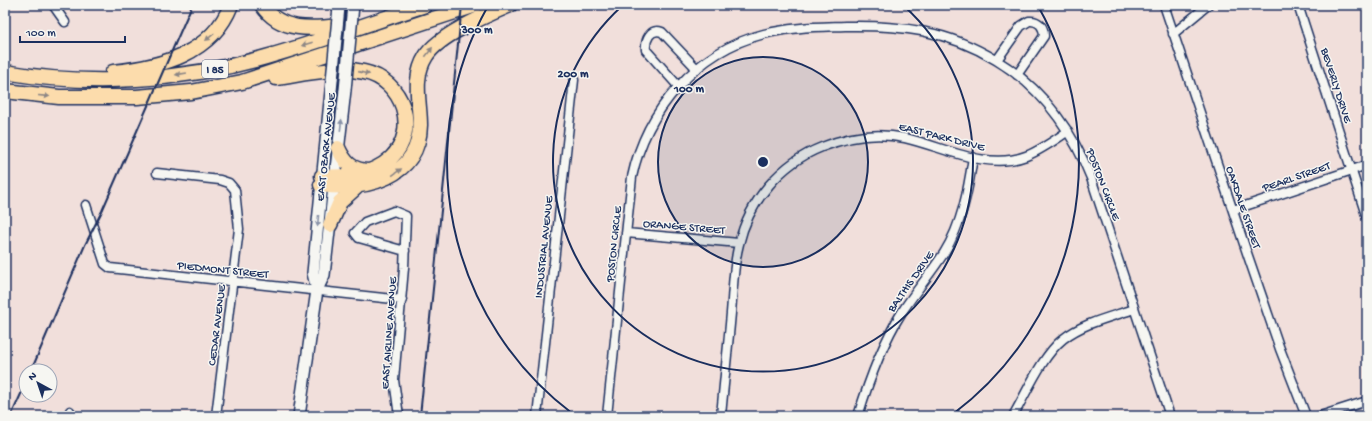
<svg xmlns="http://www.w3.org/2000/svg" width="1372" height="421" font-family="'Gochi Hand',sans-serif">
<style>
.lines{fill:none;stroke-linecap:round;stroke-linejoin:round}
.minor-casing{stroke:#1b2f5e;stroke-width:11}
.secondary-casing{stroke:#1b2f5e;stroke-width:14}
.motorway-casing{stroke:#1b2f5e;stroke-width:17}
.minor{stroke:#f6f6f2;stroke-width:8}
.secondary{stroke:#f6f6f2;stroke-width:11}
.motorway{stroke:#fcdcac;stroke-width:14}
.rail{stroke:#1b2f5e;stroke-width:2}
.secondary-bridge-casing{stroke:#1b2f5e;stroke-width:14;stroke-linecap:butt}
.secondary-bridge{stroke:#f6f6f2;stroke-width:11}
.oneway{fill:#8c8685}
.oneway2{fill:#8892a8}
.ring{fill:none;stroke:#1b2f5e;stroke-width:2}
.labels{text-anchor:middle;stroke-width:3;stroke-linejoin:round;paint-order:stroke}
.shield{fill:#f6f6f2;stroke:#5d6b8a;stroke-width:1}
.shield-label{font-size:11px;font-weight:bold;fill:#1b2f5e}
.street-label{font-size:12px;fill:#1b2f5e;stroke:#f6f6f2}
.centre{fill:#1b2f5e;stroke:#f6f6f2;stroke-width:2}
.ring-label{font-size:12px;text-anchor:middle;font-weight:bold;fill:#1b2f5e;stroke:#f6f6f2;stroke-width:3;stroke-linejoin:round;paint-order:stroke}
</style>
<rect width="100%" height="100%" fill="#f1dfdb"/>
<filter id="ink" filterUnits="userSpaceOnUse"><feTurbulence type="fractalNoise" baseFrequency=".025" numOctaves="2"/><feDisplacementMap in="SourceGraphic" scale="8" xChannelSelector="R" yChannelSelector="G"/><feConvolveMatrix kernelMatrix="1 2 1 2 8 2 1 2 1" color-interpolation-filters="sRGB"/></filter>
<g filter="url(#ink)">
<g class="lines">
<defs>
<path id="minor" d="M53 5 65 22
M1164 5 1247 253 1280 349 1306 416
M1298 5 1367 218
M1173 34 1208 5
M997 60 1021 26 1029 21C1039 20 1044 27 1044 36L1017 75
M679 87 646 50C645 40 650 28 662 32L697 69
M157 173 220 180 229 183 235 190 239 229 216 416
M86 205 105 264 110 268 402 300
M1233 210 1367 165
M626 233 739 243
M70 411 73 416
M399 416 394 380 404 268 406 216 394 211 365 222 355 233 359 238 405 251
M537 416 574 80
M607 416 632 177C646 111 696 51 764 34 790 27 818 27 845 26 901 25 947 30 996 60 1041 87 1072 130 1091 178L1170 416
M721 416C724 382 728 348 731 313 733 291 733 266 739 244 749 201 781 163 822 147 849 136 877 132 905 138 944 147 987 171 1026 156 1041 150 1055 140 1068 131
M858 416C869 380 882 344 902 312 915 292 931 273 944 253 962 224 968 191 973 157
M1013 416C1027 392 1042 356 1063 339 1083 323 1111 317 1134 309
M1320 416 1367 401"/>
<path id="secondary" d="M317 290 313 273 331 91
M299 416 317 290 324 275 345 90"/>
<path id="motorway" d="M262 5C282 35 318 28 348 25
M5 72C91 87 182 81 266 57 320 42 372 22 425 5
M113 72C161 67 212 54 231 5
M276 78C304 74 336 66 364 72 403 80 420 130 391 158 373 175 345 178 322 176
M5 91 59 97H137L191 92 242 82 476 5
M338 148C345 163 352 170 368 171
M321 185C365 191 419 178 420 125 420 102 412 78 426 56 439 35 487 15 510 5
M330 225 340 202 360 184"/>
</defs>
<!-- minor casing -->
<use href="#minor" class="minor-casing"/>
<!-- secondary casing -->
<use href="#secondary" class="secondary-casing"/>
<!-- motorway casing -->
<use href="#motorway" class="motorway-casing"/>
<!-- minor -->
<use href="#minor" class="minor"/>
<!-- secondary -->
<use href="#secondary" class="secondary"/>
<!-- motorway -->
<use href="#motorway" class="motorway"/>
<!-- rail -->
<path class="rail" d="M31 371 85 245 102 211 192 5
M11 416 26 383
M420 416 462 5"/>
<defs>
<path id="secondary-bridge" d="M345 90 353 5
M331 91 339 7"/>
</defs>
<!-- secondary-bridge casing -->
<use href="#secondary-bridge" class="secondary-bridge-casing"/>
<!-- secondary-bridge -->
<use href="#secondary-bridge" class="secondary-bridge"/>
</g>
<!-- one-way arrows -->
<defs><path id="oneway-solid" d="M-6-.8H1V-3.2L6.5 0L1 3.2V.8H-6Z"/></defs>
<g class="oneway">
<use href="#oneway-solid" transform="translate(210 37) rotate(141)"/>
<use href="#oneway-solid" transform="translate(307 44) rotate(162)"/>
<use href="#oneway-solid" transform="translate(429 52) rotate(-53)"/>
<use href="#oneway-solid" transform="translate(364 73) rotate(13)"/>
<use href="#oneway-solid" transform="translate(181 74) rotate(171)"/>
<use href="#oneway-solid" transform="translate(44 96) rotate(5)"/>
<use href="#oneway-solid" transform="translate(397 172) rotate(-36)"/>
</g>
<g class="oneway2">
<use href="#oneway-solid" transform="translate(341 125) rotate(-83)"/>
<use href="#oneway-solid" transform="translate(318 221) rotate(95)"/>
</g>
</g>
<!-- distance rings -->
<circle cx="763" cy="162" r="105" fill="#1b2f5e" fill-opacity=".12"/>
<g class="ring">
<circle cx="763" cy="162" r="105"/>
<path d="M904 6A210 210 0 1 1 622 6"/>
<path d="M573 414A316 316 0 0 1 488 6M1038 6A316 316 0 0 1 953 414"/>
</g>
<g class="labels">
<!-- shield labels -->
<rect class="shield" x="202" y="60" width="26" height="18" rx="3"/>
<g class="shield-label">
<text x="215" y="73">I 85</text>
</g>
<!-- street labels -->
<g class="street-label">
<text transform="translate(1337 85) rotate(72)" y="4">BEVERLY DRIVE</text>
<text transform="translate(942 136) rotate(14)" y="4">EAST PARK DRIVE</text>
<text transform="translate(325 147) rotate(-84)" y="4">EAST OZARK AVENUE</text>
<text transform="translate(1296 176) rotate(-19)" y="4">PEARL STREET</text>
<text transform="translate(1104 184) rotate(69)" y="4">POSTON CIRCLE</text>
<text transform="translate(1244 207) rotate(71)" y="4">OAKDALE STREET</text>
<text transform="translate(684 226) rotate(5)" y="4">ORANGE STREET</text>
<text transform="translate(613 244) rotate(-84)" y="4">POSTON CIRCLE</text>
<text transform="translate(543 247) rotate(-84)" y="4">INDUSTRIAL AVENUE</text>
<text transform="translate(223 269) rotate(6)" y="4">PIEDMONT STREET</text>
<text transform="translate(910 281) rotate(-55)" y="4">BALTHIS DRIVE</text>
<text transform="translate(216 325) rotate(-83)" y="4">CEDAR AVENUE</text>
<text transform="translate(388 333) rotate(-86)" y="4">EAST AIRLINE AVENUE</text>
</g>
</g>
<circle cx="763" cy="162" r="6" class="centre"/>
<g class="ring-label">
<text x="477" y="33">300 m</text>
<text x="573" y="77">200 m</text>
<text x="689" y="92">100 m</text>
</g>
<!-- margin -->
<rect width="1372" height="421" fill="none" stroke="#f6f6f2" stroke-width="20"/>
<rect x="10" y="10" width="1352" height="401" fill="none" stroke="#1b2f5e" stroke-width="1.5" filter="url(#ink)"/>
<!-- north arrow -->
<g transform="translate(38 383) rotate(320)"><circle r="19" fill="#f6f6f2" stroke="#9ea6b7"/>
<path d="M0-3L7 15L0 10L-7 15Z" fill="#1b2f5e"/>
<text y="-6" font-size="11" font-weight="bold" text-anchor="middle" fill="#1b2f5e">N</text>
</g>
<!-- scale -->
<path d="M20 36v6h105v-6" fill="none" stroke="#1b2f5e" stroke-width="2"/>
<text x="26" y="36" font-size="12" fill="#1b2f5e" stroke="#f6f6f2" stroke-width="3" paint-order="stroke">100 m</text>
</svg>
